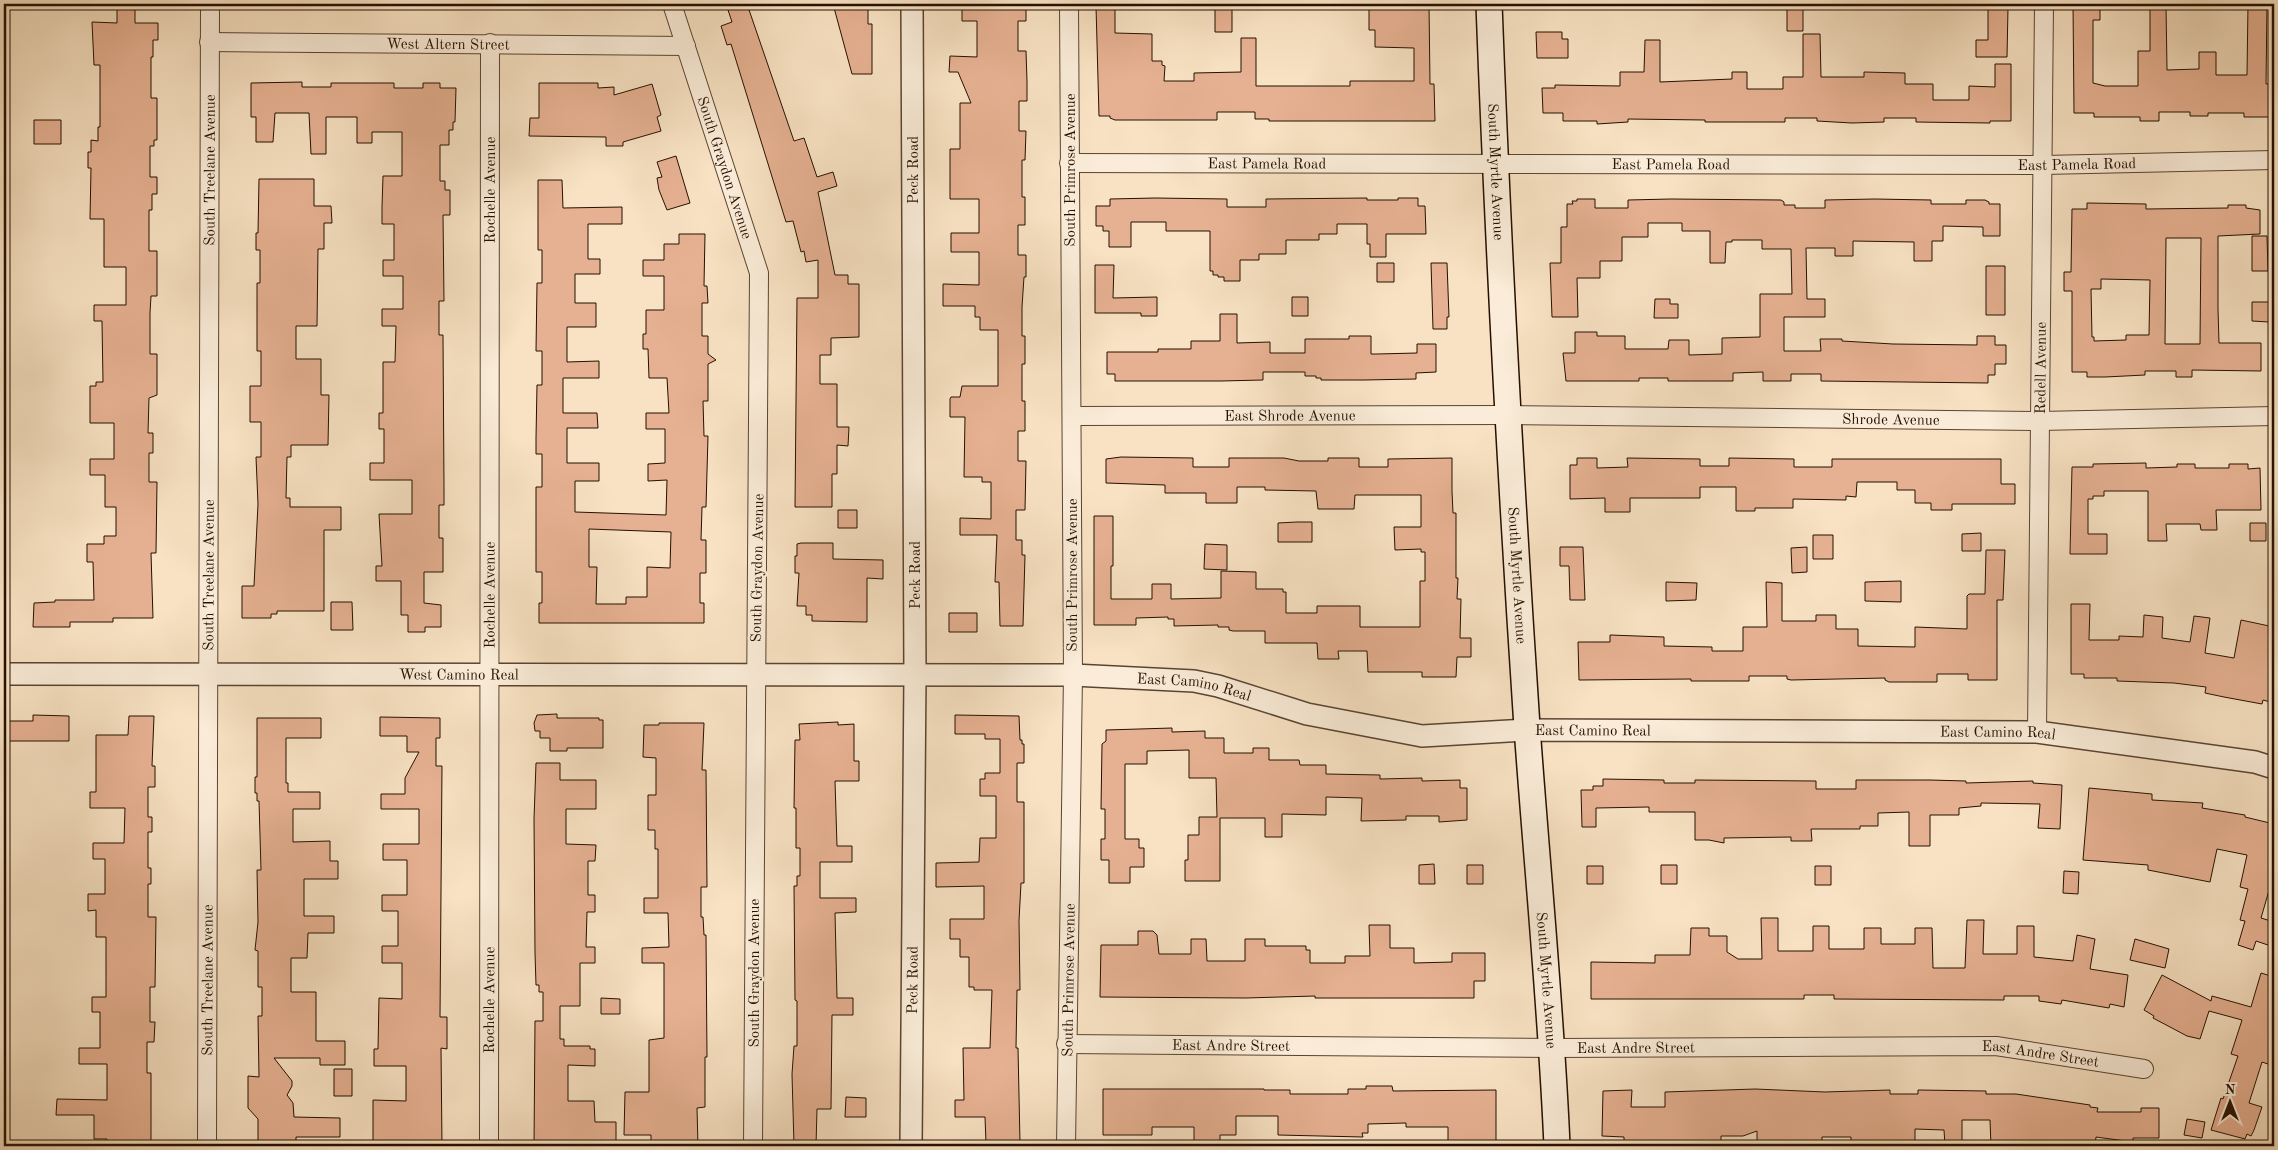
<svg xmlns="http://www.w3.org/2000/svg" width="2278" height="1150" font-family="'Old Standard TT',serif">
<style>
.building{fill:#e6b192;stroke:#251000;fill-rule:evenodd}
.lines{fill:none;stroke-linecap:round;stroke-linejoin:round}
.minor-casing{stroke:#5a4431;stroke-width:20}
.tertiary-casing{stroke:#5a4431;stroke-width:24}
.secondary-casing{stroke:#251000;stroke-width:28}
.minor{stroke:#faecd8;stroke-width:18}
.tertiary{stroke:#faecd8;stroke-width:21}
.secondary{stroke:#faecd8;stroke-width:25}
.labels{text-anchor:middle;stroke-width:4.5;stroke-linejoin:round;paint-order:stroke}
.street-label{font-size:15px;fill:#251000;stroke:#faecd8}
</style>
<rect width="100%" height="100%" fill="#f8e2c3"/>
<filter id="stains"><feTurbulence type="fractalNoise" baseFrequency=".004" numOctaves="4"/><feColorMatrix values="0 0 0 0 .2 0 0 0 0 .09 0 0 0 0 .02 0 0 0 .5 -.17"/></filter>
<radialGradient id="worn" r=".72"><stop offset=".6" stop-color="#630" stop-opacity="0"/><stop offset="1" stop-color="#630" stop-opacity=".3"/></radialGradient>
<!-- building -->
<path class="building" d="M117 4H135V23H158V40H153V57H151V98H157V140H154V146H150V177H157V194H152V210H149V251H157V296H151L150 313V354H157V395L149 398 148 433H153V453H149V482H157L156 553H151L153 618H113V622H70V627H33L34 603 55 602V600H94L93 562H87V544H104V536H116V507H105V475H90V459H114V423H90V386H96V382H103L102 321H94V305H126V267H104V219H90L91 168H88V152H91V140L98 141V127H100V65H94L92 22 117 23Z
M726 4H747L794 141 804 138 817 177 833 172 837 186 818 192 835 275H848V284H859V337L831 338V355H820V384H837V427H849L848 446 837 445V474H832V507H795L797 298H818V260L806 262 804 251 801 252 793 221 786 222 731 44 727 45 721 26 732 22Z
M833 4H868V24H872V74H852Z
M962 4H1026V21H1018V51H1026L1027 81V101H1019V131H1026L1025 160H1022V197H1025V225H1018V255H1026V277H1024L1022 307V336H1025V364H1022V401H1025V431H1018V461H1026L1025 510H1016V540H1022V555H1025L1023 626H1000L999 582H995L997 535H960V518L991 519V482H982V477H964L965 417H950V399L951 397H960L962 386H998V330H980V317H975V306H943V284L979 285V252H951V233H979V199H950V149H960V103H971L958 72H949L950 56 977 57V21H962Z
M1369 4 1429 5 1430 84H1434L1435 121H1269V119H1255V112H1217V120H1115L1110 118V116H1099L1096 6H1115V33L1152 34V61H1162V65L1165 66 1164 81H1194V73L1241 72V38H1256V86H1350V81H1414V48L1375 47V30H1369Z
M1787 4H1803V31H1787Z
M2073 4H2100V20H2093V83L2105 86H2138V51H2150V5H2166L2167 70 2199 69V52H2216V75H2247L2248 4H2267L2266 84H2274V117H2244V113H2208V116H2190V112H2159V121H2140V117H2094V113H2074Z
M1215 6H1232V32H1215Z
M1988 8H2008L2007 57H1976V40H1988Z
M1536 32H1562V39H1568V58H1537Z
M1803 34H1820L1821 77H1864V72L1905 73V84H1933V100H1969V86L1995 87V64H2011V121H1990V123L1916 122V118H1884V122L1852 123 1817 121V118H1785V122H1705V120L1628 119V122L1597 124V121H1563V113H1543L1542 88H1555V85L1620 86V72H1644L1645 40H1660V82L1732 79V72H1747V89H1783V77H1803Z
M302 82V87H331V83H394V88H423V83H440V88H456L455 122H453V130H449V145H440V181H445V190H450V215H443L444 301H439V335H443L444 489V505H439V538H443V572H424V603L441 605V627H425V632H408V615H401V581H376V566H382L379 514H412V480H370V463H384V429H379V413H383V362H395L396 326H382V309H403V276H383V260H394V224H382V207L383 176H402V132H372V143H357V117H326V154H311L309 113H275L273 142H256V117H251V83Z
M539 83H598V88L614 87V95L652 84 661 115 657 117 661 131 623 142V146H606V137L529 136 530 118H539Z
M34 120H61V144H34Z
M676 156 690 203 667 210 659 190 657 178 662 177 657 162Z
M259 179H314V206H331L332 223H324V249H318L317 326H296V359H321V395H329L328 445H291V457H287L286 498H290V507H341V530H324V611H277V614H271V618H242V586H254L258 504 256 457H261V422H250V386H261V351H257V283H260V250H256V233H258Z
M538 180H562L563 208 622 207V224H588V259H600V274H575V303H596V327H567V362L599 361V378H563V413H597L598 428H567V463H599V481H575V512L666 515 667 480 648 481V464L665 463V429H646V413H669L667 378H649L648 349H643V334H646V310H664V276H643V260H664V244H679V234H705L704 286H707L708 303H702V336H708V354L716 360 708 364V401H703L704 436H708L706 507H702L701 540H706V573H700V603H704V623H539V603H542V572H536V487H542V454H536V438L537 385H542V351H536L537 283H542V250H538ZM589 529 671 532 670 568 647 567V597H626V604H596L597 567H589Z
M1155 198 1227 199V207H1266V199L1367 198V200H1398V198H1418V206H1425L1426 234H1386V257H1370V244H1367V224H1337V234H1319V240H1286V254H1259V260H1240V281H1224V277H1218V275H1213V271H1210V231H1166V222H1131V247H1109V231H1103V226H1096V206H1110V199Z
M1577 199H1595V208H1628V200L1671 199 1781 200 1784 202V205H1795V208H1825V200L1875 199 1931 200V204H1966V200H1985L1989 202V204H2000V236H1983V227L1943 226V241H1932V261H1914V242L1853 241V256H1835V248H1806L1807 299H1825V317H1784V351H1821L1820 339H1842V341L1893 344 1977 345V336H1995V345H2006V364H1995V375H1988V383L1821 381V374H1791V381H1763V372L1733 373V381H1668V378H1639V381H1566L1563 353H1575V332H1597V336H1625V349H1668L1669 340H1689V355L1722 354V338L1760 337V294H1792L1791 249H1762V240H1732V242H1726L1725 263H1710V231H1682V223H1648V237H1622V261H1600V278H1577L1578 317H1552L1550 263H1561V227H1567V204H1573L1572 201H1577Z
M2087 203 2146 204V209L2228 208V205H2246V208L2260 210V234L2218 236V309L2219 343H2261V371L2192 370V377H2176V371H2145V375L2105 377H2087V372H2072V291H2064V272H2071L2072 209H2087ZM2166 238H2201L2200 344H2165ZM2101 279 2150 280 2149 335H2126V340L2094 341V337H2092L2091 289H2101Z
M2252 236H2267L2268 271H2252Z
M1377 263H1394V282H1377Z
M1431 263H1447L1449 317H1447V329H1433Z
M1095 265H1114L1113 298 1157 297V316H1141V313H1095Z
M1986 266H2005V315H1986Z
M1292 297H1308V316H1292Z
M1655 299H1670V304H1678V318H1654Z
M2252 302H2269V322L2252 321Z
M1220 314H1237V343L1270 342V353H1305V339H1349V336H1371V354H1377L1417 353V344H1436V372L1416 373V379L1364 380H1321V378H1316V376H1305V372H1263V380L1221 381H1115V374H1107V352H1158V349H1191V341H1220Z
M1121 457 1193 458V467H1229V458H1284L1299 461H1328V458H1359V467H1388V459L1452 458V491L1453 513H1456V578H1458L1457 599H1461L1460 638H1471V657H1457L1456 677H1422V672H1368L1367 651H1338L1339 659H1318L1317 643H1265V631H1233L1229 630V627H1218V625L1174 626V619H1168V617L1136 618V625H1094V516H1113V566H1111V599H1152V584H1171V599L1221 598V571L1256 572V589H1283V592H1286V613H1317V606H1360V627H1420V581H1425V552H1421V549L1395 550 1394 527H1421V495H1355L1354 509H1318L1316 491 1265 490V487H1237V503H1206V493H1165V485L1106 483V459Z
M1577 458H1597V468L1628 467 1627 458 1700 459V466H1729V458L1794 459V467H1832V459H2001V484H2015V504H1952V510H1931V503H1915V490H1897V482H1857L1856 497 1846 496V500L1793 499V508H1755V511H1736V487H1700V498H1630V512H1605V498L1570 499V465H1577Z
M2146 463V468L2177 467V464H2195V468H2229V464H2248V469L2260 468 2261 510H2216L2217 530H2201L2200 524H2166L2167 541H2148V491H2104V496H2093V499H2088V534H2107V554H2070L2072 467H2093V464Z
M838 510H857V528H838Z
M1297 522H1312V542H1278V523Z
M2250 523H2266V541H2250Z
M1981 533V551H1962V534Z
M1813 535H1833V559H1813Z
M801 543H833V559L883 560V579L867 578V622L812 621V615H806V606H797L799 573H795V556H797V544Z
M1205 544 1227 545V570L1204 569Z
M1560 547H1583L1585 600H1570L1569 566H1560Z
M1807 547V572L1792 573 1791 548Z
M1986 550H2005L2003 600H1997V680H1968V674H1937V682H1889L1885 680V678L1791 680 1787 679V676H1749V681H1691V679L1579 680 1578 642H1610V635L1664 637V646L1712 647V651H1743V627H1767L1766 582 1782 583V621H1816V615H1836V629H1858V646L1915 647V627L1967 629V596L1969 594H1985Z
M1901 581V602L1865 601V582Z
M1666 582 1697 583 1696 600 1666 601Z
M331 602H352L353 630H331Z
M2071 604H2090L2089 640H2119V636L2143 637 2144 615 2163 617 2162 638 2190 642 2194 616 2210 618 2205 653 2234 658 2241 620 2274 627V703L2263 700 2262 704 2224 697 2205 693 2206 687 2174 683 2117 681V678H2084V674H2071Z
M949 613H977V632H949Z
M557 714V718H599V720H603V748H567V751H550V738H540V731H535L534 723 537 715Z
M33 715 69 716V741H4V721H33Z
M955 715 1019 716 1020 740H1022V744H1024V763H1017V802H1024V883H1021L1019 921 1020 990H1017L1016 1048H1018L1020 1143H986L985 1117H955V1100H964L963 1048H990L992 990H974V987H969V957H960V939H950V919H984V886L936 887V863L979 862 980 838H996V796H980V779H985V773H1000V739H985V734H955Z
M129 716H154L152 766H155V787H148V817H152V832H148V868H151V884H148V917H156L155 987H150V1022H155L154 1042H147V1073H151V1146H107V1139H94V1115H56L57 1099 107 1100V1064H79V1048H100V1012H92V997H106V937H96V910L88 911V894H105V859H93V843H124L125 808H90V792H96V735H128Z
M380 717 440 718V738H436V766H442L440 1017H447V1049L441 1048 442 1146H373V1100L406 1101V1066H374V1049H378L379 998 402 999V963H382V946H398V911H382V895H407V860H383V844H419V809H381V794H405V778L419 752H407V736H380Z
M257 718H321V738H286V783H288V792H320V809H293V842L330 841V861H338V879H304V916H334V933H308L307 958H291V992H316V1041H345V1065H320V1058H274L292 1081V1086L287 1095 293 1103 294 1117 340 1118V1137H296V1146H258V1119L248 1108V1076L259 1077 258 1016H262V987H258V951L255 950 258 922 257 870H261L259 801H257V793H255V777H257Z
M838 722V725L854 724V761H859V781H835L837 846H852V862H820V898H856V912L835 913 837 998H853V1015H832L831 1109H817L816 1146H794L792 1074 794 1046H797V1001L795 1000 794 886H797V876H800V848H796V808H794L795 740H800L799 724Z
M659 723H704L702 770H706L707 887H701V917H703L704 935H706L707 1057H705V1107L697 1108 698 1146H651V1135H624L625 1092H649V1040L664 1038V963H642V948L669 947 668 913H644V898H658V849H655V830H648V795H656V758L643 757 644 725H659Z
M1172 728V732L1205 731V738H1224V753H1253V748H1269V760H1299L1300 765H1326V774L1380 775V779L1422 778V781L1460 780V788H1467V820L1439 822V816H1406V820L1361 821 1362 798 1326 797V815L1282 814V837H1265V818H1220V881H1185V860H1188V835H1199V817H1217L1216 778H1189V750L1147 751V764H1125V839H1139V848H1144V867H1130V883H1109V860H1101V839H1105V809H1101L1102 744 1106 741V730Z
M536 763H560V780H596V809H566V844L596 845 595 861H588V895H595V912H587L586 947H595V963H580V1006H560V1039H564V1046H590V1049H595V1066L568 1065V1101H594L595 1122H616V1145L534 1146 535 1021H543V992H539V985H536L535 953 534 819Z
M1603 779 1664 780V783H1695V780L1816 781V789H1856V780H1930L1966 781V783L2033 781V783L2062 785 2060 829 2038 828 2040 804 1981 803V806L1959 808V815H1930V846H1909V812L1878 813V826H1860V829H1811L1812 841H1791V837L1724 838V843L1709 840H1695V812H1649V807L1596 808V827H1582L1581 790H1593V786H1603Z
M2089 788 2152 794V800L2203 803 2202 808 2245 815V817L2274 824V888L2270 887 2261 918 2274 922V947L2256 941 2253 950 2238 945 2245 921 2240 920 2248 889 2240 887 2247 855 2217 849 2210 882 2148 870V865L2083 860Z
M1434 864 1435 884H1419V865Z
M1467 865H1483V884H1467Z
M1661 865H1677V884H1661Z
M1587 866H1603V884H1587Z
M1815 866H1831V885H1815Z
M2064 871 2079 872 2078 894 2063 893Z
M1761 918H1778V951H1813V926H1829V949H1864V928H1881V944H1915V928H1932L1933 968H1965L1967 920H1984L1983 954H2017V926H2034V957L2073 961 2077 935 2095 939 2090 969 2128 975 2124 1007 2110 1004 2109 1008 2062 1000 2061 1004 2039 1001V996H2004V1000L1834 999V995H1804V999H1591V962L1655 963V955H1690L1691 928H1709V936H1727V952L1738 959H1762Z
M1369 925H1390V948H1414V963L1452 962V953H1485V981H1474V998H1315V996L1246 998 1100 997 1101 945H1138V931H1153L1157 935 1159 954H1191V939H1206L1207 961H1245V939H1265V946H1306V950H1310V963H1345V956H1370Z
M2135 939 2169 949 2165 968 2130 960Z
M2261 973 2274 977V1066L2262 1062 2249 1103 2262 1107 2254 1130 2251 1136 2247 1134 2245 1139 2211 1130 2221 1098 2223 1099 2238 1056 2231 1054 2242 1020 2209 1011 2200 1039 2187 1036 2153 1018 2154 1016 2144 1010 2162 975 2211 1001 2212 996 2251 1007Z
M601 998 620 999V1014H601Z
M334 1069H352V1096H334Z
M1366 1086H1392L1393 1091 1496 1090V1146H1448V1127H1406V1123L1368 1124V1133H1362L1363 1137 1278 1135V1116H1236V1135H1220V1145L1194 1144V1127H1152V1135H1103V1089H1264V1090H1290V1094H1348V1089H1366Z
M1755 1089 1825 1092 1890 1090V1094H1918V1090L1986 1091V1094H2016L2090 1105V1107L2098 1108 2097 1112H2141V1108H2159V1138H2133V1142L2096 1137 2095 1146H2059L2028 1142V1146H1991L1990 1120H1962V1146H1945L1944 1130 1915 1129V1146H1898V1141H1868V1146H1851V1137H1822V1146H1804V1144H1775V1146H1757V1131L1743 1136H1721V1144H1681V1146H1624V1137L1602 1136 1603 1091 1632 1090 1631 1107H1665V1092Z
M846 1097 866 1098V1117H845Z
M2187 1119 2205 1122 2202 1138 2184 1135Z"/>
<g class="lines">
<defs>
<g id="minor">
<path id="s1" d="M672 4 759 273 753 1146"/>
<path id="s2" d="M209 42 686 46"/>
<path id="s3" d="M1069 163 2043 165 2274 160"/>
<path id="s4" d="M1072 416 1508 415 2040 421 2274 416"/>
<path id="s5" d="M2037 732 2044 4"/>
<path id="s6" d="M1066 1044 1553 1048 1996 1046 2144 1069"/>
<path id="s7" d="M207 1146 210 4"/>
<path id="s8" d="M489 1146 490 43"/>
<path id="s9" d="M1066 1146 1073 675 1069 4"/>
</g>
<g id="tertiary">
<path id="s10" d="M4 674 1073 675 1194 681 1218 686 1307 714 1422 736 1527 730 2037 732 2255 762 2274 768"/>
<path id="s11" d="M911 1146 915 675 912 4"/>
</g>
<g id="secondary">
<path id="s12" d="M1489 4C1498 245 1511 486 1527 727 1537 867 1551 1006 1557 1146"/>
</g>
</defs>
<!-- minor casing -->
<use href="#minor" class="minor-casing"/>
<!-- tertiary casing -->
<use href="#tertiary" class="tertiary-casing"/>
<!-- secondary casing -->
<use href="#secondary" class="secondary-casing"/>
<!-- minor -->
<use href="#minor" class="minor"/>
<!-- tertiary -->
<use href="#tertiary" class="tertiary"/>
<!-- secondary -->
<use href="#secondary" class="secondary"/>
</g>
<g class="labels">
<!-- street labels -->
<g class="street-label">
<text dy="5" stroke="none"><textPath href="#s2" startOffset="239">West Altern Street</textPath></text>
<text dy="5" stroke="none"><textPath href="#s3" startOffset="198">East Pamela Road</textPath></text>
<text dy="5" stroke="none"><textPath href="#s3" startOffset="1008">East Pamela Road</textPath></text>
<text dy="5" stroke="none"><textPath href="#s3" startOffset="602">East Pamela Road</textPath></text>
<text dy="5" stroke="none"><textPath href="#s1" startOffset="172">South Graydon Avenue</textPath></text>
<text dy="5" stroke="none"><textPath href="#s7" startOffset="976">South Treelane Avenue</textPath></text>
<text transform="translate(913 170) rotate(-90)" y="5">Peck Road</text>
<text transform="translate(1070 170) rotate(-90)" y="5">South Primrose Avenue</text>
<text dy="5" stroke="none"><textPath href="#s12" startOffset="168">South Myrtle Avenue</textPath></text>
<text dy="5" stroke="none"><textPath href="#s8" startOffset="956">Rochelle Avenue</textPath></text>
<text dy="5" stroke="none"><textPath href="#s5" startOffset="364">Redell Avenue</textPath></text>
<text dy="5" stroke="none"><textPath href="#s4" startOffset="218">East Shrode Avenue</textPath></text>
<text dy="5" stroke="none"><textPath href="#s4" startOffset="819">Shrode Avenue</textPath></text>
<text transform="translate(757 568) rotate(-89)" y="5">South Graydon Avenue</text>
<text dy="5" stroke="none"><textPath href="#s7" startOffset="571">South Treelane Avenue</textPath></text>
<text transform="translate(915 575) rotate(-90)" y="5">Peck Road</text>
<text transform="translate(1072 575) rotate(-90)" y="5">South Primrose Avenue</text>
<text dy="5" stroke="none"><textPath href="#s12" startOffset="572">South Myrtle Avenue</textPath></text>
<text dy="5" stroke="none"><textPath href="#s8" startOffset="551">Rochelle Avenue</textPath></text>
<text dy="5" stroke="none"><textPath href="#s10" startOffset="455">West Camino Real</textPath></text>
<text dy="5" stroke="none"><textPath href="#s10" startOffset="1191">East Camino Real</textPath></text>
<text dy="5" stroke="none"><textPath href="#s10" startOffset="1596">East Camino Real</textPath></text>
<text dy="5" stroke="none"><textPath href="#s10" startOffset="2001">East Camino Real</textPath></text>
<text transform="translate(754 973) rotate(-90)" y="5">South Graydon Avenue</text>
<text dy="5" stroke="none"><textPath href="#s12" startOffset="978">South Myrtle Avenue</textPath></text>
<text dy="5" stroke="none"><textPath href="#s7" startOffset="166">South Treelane Avenue</textPath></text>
<text dy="5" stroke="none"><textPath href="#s11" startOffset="166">Peck Road</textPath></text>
<text dy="5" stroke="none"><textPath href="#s9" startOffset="166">South Primrose Avenue</textPath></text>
<text dy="5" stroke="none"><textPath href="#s8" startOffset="146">Rochelle Avenue</textPath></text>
<text dy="5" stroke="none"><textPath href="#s6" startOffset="165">East Andre Street</textPath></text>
<text dy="5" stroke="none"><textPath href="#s6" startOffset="570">East Andre Street</textPath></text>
<text dy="5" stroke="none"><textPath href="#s6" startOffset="975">East Andre Street</textPath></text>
</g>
</g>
<!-- margin -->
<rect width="2278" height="1150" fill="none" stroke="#f8e2c3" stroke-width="20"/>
<rect x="5" y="5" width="2268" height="1140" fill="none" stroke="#251000" stroke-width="2.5"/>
<rect x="10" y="10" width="2258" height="1130" fill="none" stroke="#251000"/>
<!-- north arrow -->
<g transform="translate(2230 1102)" stroke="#faecd8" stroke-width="4" paint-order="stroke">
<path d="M0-4L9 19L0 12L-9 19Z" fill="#251000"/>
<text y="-8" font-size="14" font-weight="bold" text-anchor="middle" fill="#251000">N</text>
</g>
<rect width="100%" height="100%" filter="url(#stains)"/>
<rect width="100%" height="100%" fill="url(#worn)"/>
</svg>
